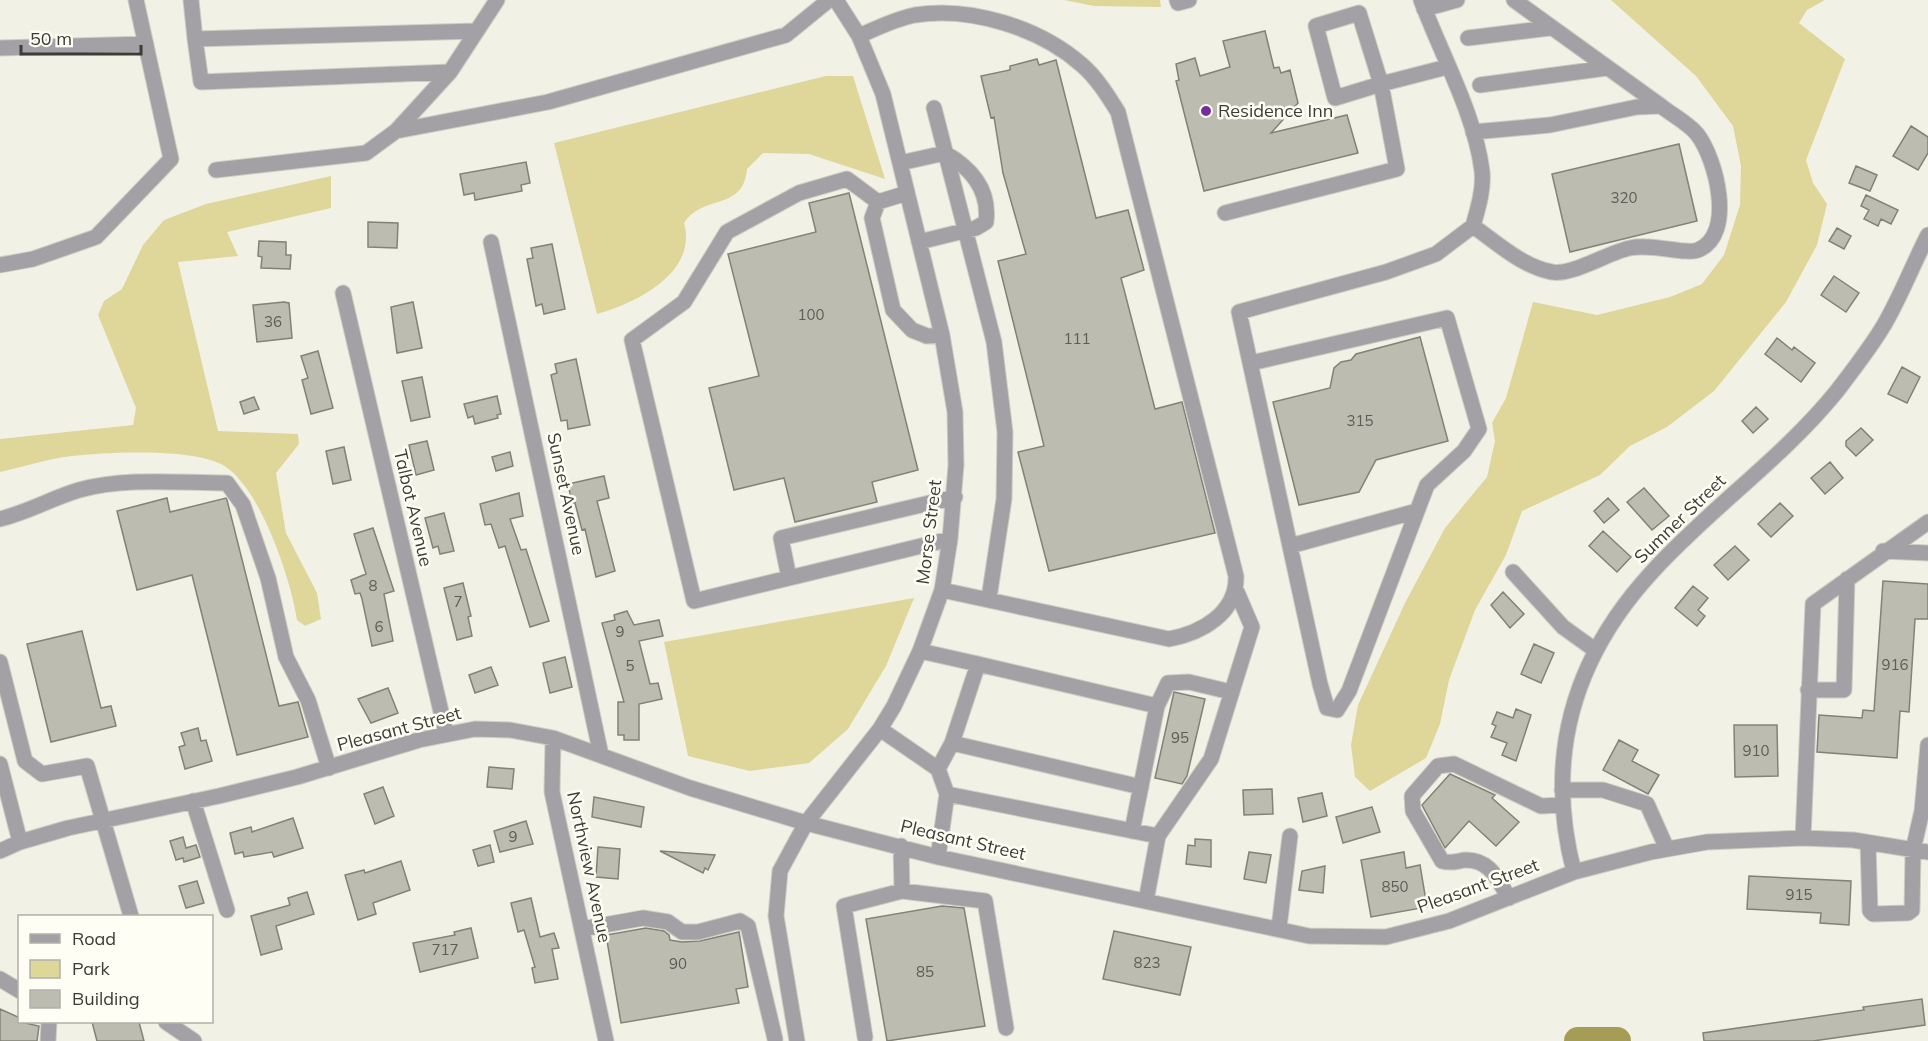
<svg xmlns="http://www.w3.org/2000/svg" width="1928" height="1041" font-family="Mulish,sans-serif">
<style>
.green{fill:#ded799}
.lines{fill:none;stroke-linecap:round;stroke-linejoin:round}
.river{stroke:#a59d56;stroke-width:28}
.building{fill:#bdbcb0;stroke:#838277;stroke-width:1.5}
.minor-casing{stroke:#cecdc2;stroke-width:17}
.minor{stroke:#a3a1a5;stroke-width:15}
.poi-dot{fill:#782b9d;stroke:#fffef5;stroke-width:2}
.labels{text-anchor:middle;stroke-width:5;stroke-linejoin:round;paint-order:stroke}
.number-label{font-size:15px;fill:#5d5c55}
.poi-label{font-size:18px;fill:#3d3c37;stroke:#fffef5;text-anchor:start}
.street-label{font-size:18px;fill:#3d3c37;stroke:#fffef5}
</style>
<rect width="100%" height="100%" fill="#f2f1e5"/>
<!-- green -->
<path class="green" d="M1064 0H1160L1161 7 1094 6Z
M1611 0H1825L1807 10 1799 23 1845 59 1806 160 1813 183 1827 204 1817 245 1786 302 1714 391 1667 427 1630 446 1600 475 1522 511 1506 555 1475 610 1449 680 1440 724 1426 758 1370 791 1355 777 1351 745 1358 705 1405 603 1445 528 1487 477 1495 441 1492 423 1506 398 1533 302 1597 315 1670 297 1702 284 1724 255 1740 205 1741 166 1733 126 1696 76Z
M826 76H853L885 179 809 154 763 153 747 169C743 212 704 193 684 223 698 272 637 303 597 314L554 143Z
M331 176V208L227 232 238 256 178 262 218 431 298 434 299 444 276 473 286 533 317 593 321 619 305 626 297 620C291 579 259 483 221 464 189 448 107 452 71 456 48 459 23 467 0 472V439L133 425 136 408 98 315 104 301 122 289 143 245 164 220 206 204Z
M914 598 886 666 848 729 809 763 750 771 688 756 664 642Z"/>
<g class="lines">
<!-- river -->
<path class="river" d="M1578 1041H1617"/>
</g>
<!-- building -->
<path class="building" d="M1265 31 1274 68 1279 67 1281 73 1290 70 1298 103 1271 133 1347 115 1358 153 1204 191 1176 81 1179 80 1176 64 1195 58 1200 76 1230 67 1223 41Z
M1037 59 1039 65 1056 60 1096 218 1128 210 1144 270 1121 278 1155 409 1182 402 1215 533 1049 571 1018 452 1044 446 998 261 1026 254 1003 173 994 117 991 118 981 76 1010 70V66Z
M1911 126 1928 137V153L1918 170 1893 156Z
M1679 144 1697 221 1570 252 1552 174Z
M526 162 530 183 521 185 522 191 475 200 474 193 464 195 460 174Z
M1856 166 1877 175 1870 191 1849 183Z
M849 193 918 470 872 482 877 502 795 522 784 478 734 490 709 388 759 376 728 254 816 232 809 203Z
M1866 195 1898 210 1891 224 1881 219 1878 226 1864 219 1869 210 1861 206Z
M368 222 398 223 397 248 368 247Z
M1837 228 1851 236 1844 249 1829 241Z
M259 241 286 242V255H291L290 269 261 268 262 257 258 256Z
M552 244 565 309 544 314 542 304 536 306 527 259 533 258 531 248Z
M1834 276 1859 293 1846 312 1821 295Z
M284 302 289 303 292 338 257 342 253 305Z
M413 302 422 348 397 353 391 307Z
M1420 337 1448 441 1376 460 1359 492 1299 505 1273 402 1330 388 1334 368 1341 362 1351 360 1356 354Z
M1777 338 1792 350 1794 347 1815 363 1801 382 1765 354Z
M318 351 333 408 311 414 302 380 308 378 301 356Z
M576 359 590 425 568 429 567 420 561 421 551 375 557 373 555 364Z
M1902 367 1920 377 1907 403 1888 394Z
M422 377 430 417 411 421 402 381Z
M497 396 501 414 497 415 498 418 475 424 473 416 468 418 464 404Z
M254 397 259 409 244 414 240 402Z
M1756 407 1768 419 1753 433 1742 421Z
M1861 428 1873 440 1856 456 1846 446V441Z
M427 441 434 470 416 475 409 445Z
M344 447 351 480 333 484 326 451Z
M510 452 513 466 496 471 492 457Z
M1830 462 1843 478 1825 494 1811 478Z
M604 476 609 498 597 501 615 571 596 577 585 529 582 530 575 503H572L568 484Z
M1644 488 1669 516 1652 530 1627 502Z
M519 493 523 516 510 519 521 550 526 549 549 621 530 627 505 546 499 548 491 524 485 525 480 504Z
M167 498 170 512 226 498 227 500 279 706 298 702 308 737 237 755 192 575 137 590 117 511Z
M1608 498 1619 510 1604 523 1594 511Z
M1780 503 1793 516 1771 537 1758 524Z
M444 513 454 551 440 554 438 546 433 548 425 518Z
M373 528 394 591 384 594 393 641 372 646 362 599 360 593 355 594 351 580 366 574 354 534Z
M1603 531 1631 557 1617 572 1589 546Z
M1735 546 1749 560 1728 580 1714 565Z
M1883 581 1928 584V619H1915L1909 712 1900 711 1897 758 1817 752 1819 715 1862 718 1863 710 1874 711Z
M463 583 471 616 468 617 472 636 457 640 444 588Z
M1693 586 1708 598 1698 610 1705 616 1697 626 1675 608Z
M1503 592 1524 614 1510 628 1491 605Z
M627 611 634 625 659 620 663 636 639 641 650 684 658 683 662 699 639 704V740H624V735H618V702H624L602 623 615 620 614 615Z
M82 631 101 708 111 706 116 726 51 742 27 644Z
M1534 644 1554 653 1541 683 1521 674Z
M565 657 572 687 550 693 543 663Z
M491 667 498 685 475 693 469 675Z
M388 688 398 713 371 723 358 699Z
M1174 692 1205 699 1187 776 1182 784 1155 778Z
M1516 709 1531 715 1516 761 1502 755 1507 743 1491 737 1496 726 1492 724 1497 712 1513 718Z
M1734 725H1777L1778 776 1735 777Z
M198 728 201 741 206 740 212 761 185 769 179 747 185 745 181 733Z
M1619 740 1638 750 1632 761 1659 775 1648 794 1603 770Z
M489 767 514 769 512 789 487 787Z
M1450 774 1495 795 1492 798 1519 822 1496 846 1469 821 1445 848 1422 805Z
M383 787 394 816 375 824 364 794Z
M1272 789 1273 814 1244 815 1243 790Z
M1322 793 1327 816 1303 822 1298 798Z
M594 797 644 807 641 827 592 817Z
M1372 807 1380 832 1343 843 1336 817Z
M293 818 303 848 274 857 272 852 244 857 243 852 235 854 230 833 251 827 252 832Z
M526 821 533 844 500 852 494 831Z
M183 837 186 848 196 845 200 857 184 862 183 858 176 860 170 841Z
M1195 839 1211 840V867L1186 864 1188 845 1195 846Z
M490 845 494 862 478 866 473 850Z
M598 847 620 849 618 879 596 877Z
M660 851 674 852 715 855 708 870 705 868 703 873Z
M1249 852 1271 855 1266 883 1244 879Z
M1404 852 1406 868 1420 865 1427 907 1371 917 1361 860Z
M401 861 410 890 373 903 376 914 358 920 345 875 364 870 365 873Z
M1325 866 1323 893 1299 890 1302 871Z
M1749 876 1851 881 1849 925 1820 923 1821 913 1747 909Z
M197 881 204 903 186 908 179 886Z
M307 892 314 914 276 926 282 949 261 955 251 916 290 905 288 898Z
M531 898 540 937 554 933 559 948 552 949 558 979 535 983 532 968 535 967 524 930 518 932 511 903Z
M942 906 964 908 985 1026 887 1041 866 919Z
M471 928 478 958 420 972 413 943 455 935 454 932Z
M646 928 664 931 669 935 670 940 682 942 700 941 739 932 748 987 736 989 739 1003 621 1023 606 935Z
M1114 931 1191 947 1180 995 1103 979Z
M1922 999 1925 1025 1813 1041H1704L1703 1033 1864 1010 1863 1007Z
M0 1009 20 1018V1022L39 1026 37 1041H0Z
M92 1022H139L144 1041H97Z"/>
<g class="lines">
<defs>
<path id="minor" d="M191 0 195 39 476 31
M1177 0 1178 3 1189 0
M1421 0C1441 54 1475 114 1482 171 1484 189 1478 208 1473 226
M1424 9 1457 0
M1359 13 1381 84 1335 98 1316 26Z
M859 36C877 28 895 19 915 15 971 6 1040 28 1082 65 1097 78 1108 96 1118 112L1236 576C1237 613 1202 633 1169 639L942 590
M1468 38 1550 28
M195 39 201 82 450 72
M0 48 146 44
M1480 85 1607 68
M934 108 994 342 1005 432 1004 499 989 598
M396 131 548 102 786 35 829 0
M1473 132 1550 125 1637 107 1661 106 1514 0
M900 163 945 153C971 168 990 190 986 222L976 228 919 242
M216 170 366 153 396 131 450 72 497 0
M907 193 878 202 847 179 799 193 727 232 684 302 632 340 694 601 950 539
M878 202 872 218 893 310 912 330 927 336 942 335
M1225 213 1397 169 1381 84 1447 67
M1473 226C1497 243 1523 267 1552 272 1572 276 1609 252 1630 248 1651 243 1686 255 1698 250 1736 235 1716 158 1697 134 1688 123 1672 115 1661 106
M491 242 601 755
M0 265 33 259 96 237 171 159 136 0
M343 293 446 733
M1251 363 1447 318 1479 429 1464 451 1427 485 1349 691 1337 710 1327 708 1320 684 1239 312 1386 272 1436 254 1473 226
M0 519C29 512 52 498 79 490 127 477 178 483 227 483L243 505 268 578 286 657 308 700 329 768
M1290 546 1417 511
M1883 551 1928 553
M1513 572 1563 627 1595 650
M789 578 781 538 955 497
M920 651 978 664 952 743 938 769
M0 662 25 761 42 774 87 766 131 916
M978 664 1157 706 1168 683 1189 682 1231 692
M1808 690H1844L1847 579
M880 729 938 769 947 794 938 857
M553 738 552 792 606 1041
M952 743 1141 787
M0 764 20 842
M1562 790H1603L1647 804 1667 849
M947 794 1158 836 1146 901
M193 801 227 910
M1132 831 1157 706
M1158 836 1211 759 1252 627 1237 592
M1803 838 1813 604 1928 522
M1868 843 1870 911 1873 914 1908 913 1912 910 1913 850 1922 811 1928 745
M0 851 20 842 68 828 219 796 297 777 419 740 475 729 510 730 553 738 690 788 806 823 938 857 1309 936 1386 937 1449 921 1574 872 1651 852 1707 842 1803 838 1853 840 1928 852
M1574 872C1544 757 1573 658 1652 572 1710 508 1783 458 1837 391 1853 370 1871 347 1884 325 1901 296 1913 264 1928 235
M902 891 985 901 1006 1028
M1509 898C1498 880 1490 859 1465 860 1457 861 1450 864 1442 861L1413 811 1412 796 1438 766 1454 764 1541 806 1563 805
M1279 928 1290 836
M582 929 643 918 668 922 682 932H698L740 921 748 926 775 1039
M0 979 20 991
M166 1022 194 1041
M865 1037 844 906 902 891 901 846
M48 1041 49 1022
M797 1041 776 916 780 871 806 823 880 729 894 706 920 651 942 590 950 539 956 465 955 412 942 335 883 94 859 36 836 0"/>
</defs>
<!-- minor casing -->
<use href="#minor" class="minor-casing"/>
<!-- minor -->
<use href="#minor" class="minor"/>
</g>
<!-- markers -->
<circle class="poi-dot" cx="1206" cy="111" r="6"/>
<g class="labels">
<!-- number labels -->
<g class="number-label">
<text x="1624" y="203">320</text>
<text x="811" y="320">100</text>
<text x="273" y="327">36</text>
<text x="1077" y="344">111</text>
<text x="1360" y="426">315</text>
<text x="373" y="591">8</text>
<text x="458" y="607">7</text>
<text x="379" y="632">6</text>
<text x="620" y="637">9</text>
<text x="1895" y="670">916</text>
<text x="630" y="671">5</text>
<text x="1180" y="743">95</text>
<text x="1756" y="756">910</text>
<text x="513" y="842">9</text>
<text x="1395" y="892">850</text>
<text x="1799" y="900">915</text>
<text x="445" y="955">717</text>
<text x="1147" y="968">823</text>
<text x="678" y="969">90</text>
<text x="925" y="977">85</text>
</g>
<!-- poi labels -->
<g class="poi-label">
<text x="1218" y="117">Residence Inn</text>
</g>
<!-- street labels -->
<g class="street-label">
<text transform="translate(566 494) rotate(78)" y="6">Sunset Avenue</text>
<text transform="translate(413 508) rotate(77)" y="6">Talbot Avenue</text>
<text transform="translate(1680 519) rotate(-44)" y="6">Sumner Street</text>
<text transform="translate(929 532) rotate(-83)" y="6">Morse Street</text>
<text transform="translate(399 729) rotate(-15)" y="6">Pleasant Street</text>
<text transform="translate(963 840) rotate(13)" y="6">Pleasant Street</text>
<text transform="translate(589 867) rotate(78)" y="6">Northview Avenue</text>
<text transform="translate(1478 886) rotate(-20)" y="6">Pleasant Street</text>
</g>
</g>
<!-- legend -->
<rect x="18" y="915" width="195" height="108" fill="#fffef5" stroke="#b1b0a9" stroke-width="1.5"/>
<rect x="30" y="934" width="30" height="9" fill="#a3a1a5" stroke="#b1b0a9" stroke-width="1.5"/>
<text x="72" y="945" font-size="18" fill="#3d3c37">Road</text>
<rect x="30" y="960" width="30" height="18" fill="#ded799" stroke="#b1b0a9" stroke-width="1.5"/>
<text x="72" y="975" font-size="18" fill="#3d3c37">Park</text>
<rect x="30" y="990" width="30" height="18" fill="#bdbcb0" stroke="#b1b0a9" stroke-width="1.5"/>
<text x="72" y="1005" font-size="18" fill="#3d3c37">Building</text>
<!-- scale -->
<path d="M21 45v9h120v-9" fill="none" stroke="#3d3c37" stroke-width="3"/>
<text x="30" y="45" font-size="18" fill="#3d3c37" stroke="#fffef5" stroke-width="4.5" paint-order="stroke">50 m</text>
</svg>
